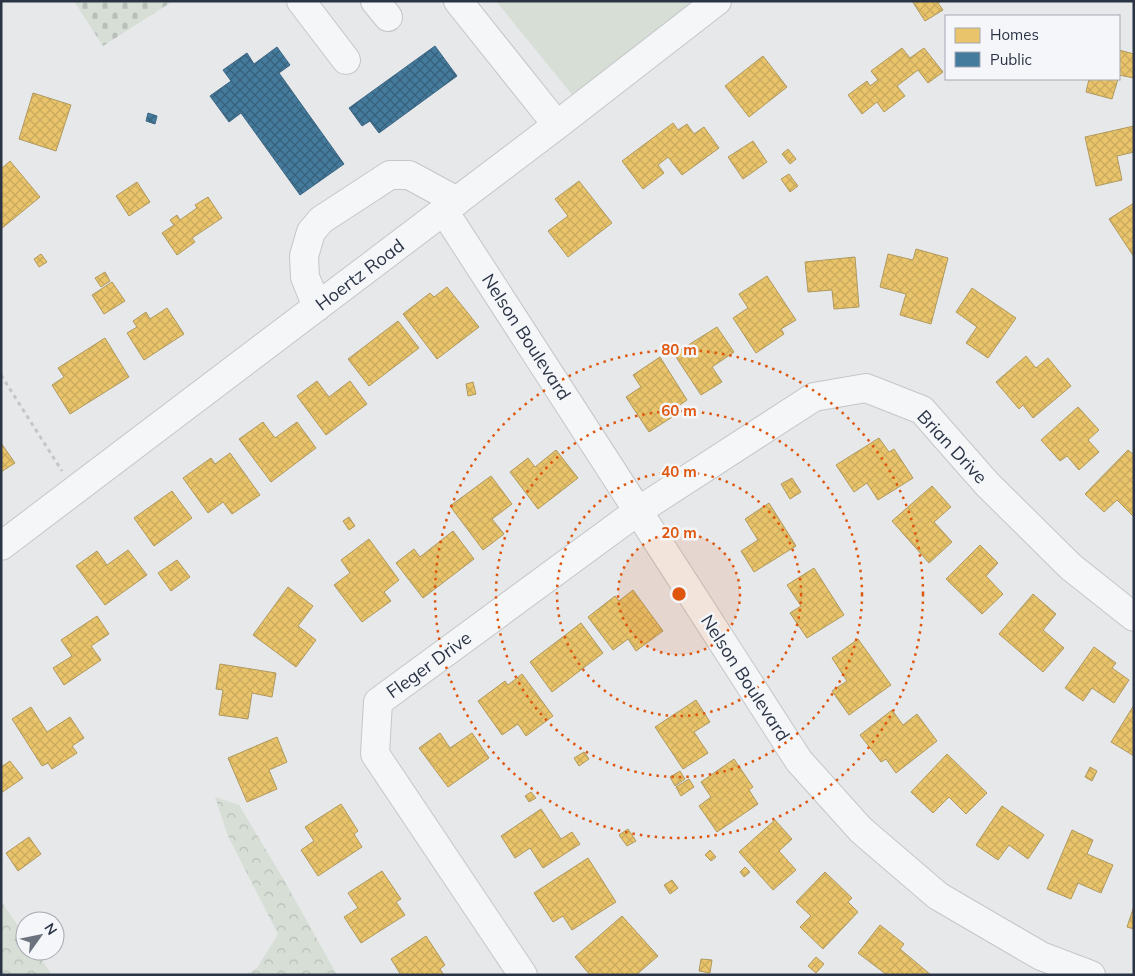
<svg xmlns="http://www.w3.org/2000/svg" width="1135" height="976" font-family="Mulish,sans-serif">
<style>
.grass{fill:#d6ded6}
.forest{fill:url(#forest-crowns)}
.cemetery{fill:url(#cemetery-stones)}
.homes{fill:url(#homes-cross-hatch);stroke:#b0995f}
.public{fill:url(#public-cross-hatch);stroke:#3d6683}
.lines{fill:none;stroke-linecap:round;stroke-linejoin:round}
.minor-casing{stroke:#c4c6c8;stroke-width:30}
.path{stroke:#c5c6ca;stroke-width:3;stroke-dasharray:4 4;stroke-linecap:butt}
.minor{stroke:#f5f6f7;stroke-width:28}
.ring{fill:none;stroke:#df570f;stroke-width:2.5;stroke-dasharray:2.5 5}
.labels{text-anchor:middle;stroke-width:5;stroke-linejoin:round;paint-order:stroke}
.street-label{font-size:18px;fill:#2b3445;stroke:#f4f6f9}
.centre{fill:#df570f;stroke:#f4f6f9;stroke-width:2.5}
.ring-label{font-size:15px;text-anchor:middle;font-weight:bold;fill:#df570f;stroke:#f4f6f9;stroke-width:5;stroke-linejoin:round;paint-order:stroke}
</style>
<defs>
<pattern id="forest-crowns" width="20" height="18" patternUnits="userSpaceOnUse" patternTransform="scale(1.25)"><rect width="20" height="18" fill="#d6ded6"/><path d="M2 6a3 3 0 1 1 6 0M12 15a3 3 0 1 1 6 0" fill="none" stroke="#b8bfb9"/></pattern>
<pattern id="cemetery-stones" width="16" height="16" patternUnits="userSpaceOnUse" patternTransform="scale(1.25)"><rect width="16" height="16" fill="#d6ded6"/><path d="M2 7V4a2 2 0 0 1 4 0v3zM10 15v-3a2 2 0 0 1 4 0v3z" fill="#b8bfb9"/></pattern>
<pattern id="homes-cross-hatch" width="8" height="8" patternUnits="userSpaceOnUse" patternTransform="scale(1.25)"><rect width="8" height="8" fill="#e9c46a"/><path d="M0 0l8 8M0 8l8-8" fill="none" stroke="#c8a95d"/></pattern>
<pattern id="public-cross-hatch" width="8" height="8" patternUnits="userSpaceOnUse" patternTransform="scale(1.25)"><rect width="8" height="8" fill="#457b9d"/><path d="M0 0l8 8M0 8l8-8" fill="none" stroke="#37607b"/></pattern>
</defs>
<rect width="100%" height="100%" fill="#e6e8ea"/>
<!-- grass -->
<path class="grass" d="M496 1H698L574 97Z"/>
<!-- forest -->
<path class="forest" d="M215 797 239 805 284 880 337 975H245L257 968 278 934 228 836Z
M1 901 25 936V951H36L52 975H1Z"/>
<!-- cemetery -->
<path class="cemetery" d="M74 1H173L103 46Z"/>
<!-- homes -->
<path class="homes" d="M912 1H941L938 3 943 10 925 21Z
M902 48 910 58 924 48 943 72 928 83 918 70 897 86 905 96 884 112 877 102 862 114 848 95 867 81 870 86 878 80 871 71Z
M1119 50 1134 54V78L1119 75Z
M763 56 787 87 749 117 725 86Z
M1089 79H1118L1112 99 1086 92Z
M33 93 71 105 56 151 19 139Z
M673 123 678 130 687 124 694 134 704 127 719 148 682 175 668 157 658 165 664 173 643 189 622 161Z
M1134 126V152L1117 156 1122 180 1096 186 1085 137Z
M753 141 767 162 743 179 728 157Z
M788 149 796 159 790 164 782 154Z
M10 161 40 197 1 229V169Z
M789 174 798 186 790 192 781 179Z
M579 181 612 223 568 257 548 231 568 216 555 199Z
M137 182 150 202 129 216 116 196Z
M208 197 222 218 192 238 195 242 177 255 162 233 174 225 170 220 177 215 180 220 197 208 195 205Z
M1134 203V257L1109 219Z
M916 249 948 258 931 324 900 315 906 294 880 287 888 254 913 260Z
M41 254 47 262 39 267 34 259Z
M855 257 859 307 834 309 832 290 808 292 805 262Z
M105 272 110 281 101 287 95 278Z
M767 276 796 320 781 329 784 334 756 353 733 318 748 308 739 294Z
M112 282 125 301 104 314 92 295Z
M447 287 479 327 437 359 403 314 430 293 434 297Z
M972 288 1016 318 988 358 966 343 977 327 956 312Z
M167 308 184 334 144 360 127 333 137 327 133 321 146 312 150 319Z
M398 321 419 348 369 386 348 359Z
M717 327 734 352 712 367 722 382 701 395 674 354Z
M105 338 129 377 70 414 52 385 64 377 58 368Z
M1026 356 1036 368 1048 358 1071 386 1033 418 1023 405 1019 409 996 382Z
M660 357 687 400 674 409 677 414 649 432 626 397 641 387 633 375Z
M317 381 329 397 350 381 367 404 326 435 297 396Z
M473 382 476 394 468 396 466 384Z
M1078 407 1099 430 1088 440 1099 452 1079 470 1067 456 1060 461 1041 440Z
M263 422 275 438 297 422 316 448 271 482 239 439Z
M879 438 889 452 894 449 913 478 878 500 867 483 854 492 836 465Z
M1 443 15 463 1 472Z
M556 450 578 478 538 509 510 472 528 458 535 467Z
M1128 450 1134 455V517L1117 500 1104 512 1085 494Z
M230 453 260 495 232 514 223 502 208 513 183 478 211 458 215 464Z
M491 476 512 504 492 519 504 534 483 550 450 506Z
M792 478 801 492 790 499 781 484Z
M932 486 951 507 934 522 952 542 929 563 892 521Z
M172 491 192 518 154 546 134 518Z
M769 503 796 546 754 572 741 551 758 540 745 519Z
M349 517 355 526 349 530 343 521Z
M453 531 474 559 423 598 396 563 414 549 420 557Z
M369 539 399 580 384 592 391 601 362 622 334 585 350 573 341 560Z
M980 545 998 563 986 576 1003 594 982 614 946 579Z
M128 550 147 575 105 605 76 566 97 551 107 565Z
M177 560 190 577 171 591 158 573Z
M814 568 844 615 807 638 790 613 801 606 787 585Z
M288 587 313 606 298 626 316 640 296 667 253 635Z
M633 590 663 631 636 651 628 639 613 650 588 617 615 596 619 601Z
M1033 594 1056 614 1043 630 1064 648 1043 672 999 634Z
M97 616 109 634 91 646 101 660 64 685 53 668 72 656 61 640Z
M581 623 603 653 552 692 530 662Z
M858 639 891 685 849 715 832 691 847 681 832 658Z
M1094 647 1116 663 1112 668 1129 680 1114 703 1092 688 1083 701 1065 688Z
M220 664 276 673 272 697 252 693 248 719 219 715 223 690 216 689Z
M522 674 553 716 526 736 518 724 502 735 478 701 505 681 508 685Z
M696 700 710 722 694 732 708 753 683 769 655 727Z
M1134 705V756L1111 742Z
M31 707 47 732 70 717 84 738 72 746 77 753 52 769 48 763 42 766 12 719Z
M892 710 903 725 917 714 937 741 896 773 886 759 881 762 860 735Z
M440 733 450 748 472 733 489 758 448 787 419 748Z
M277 737 287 762 269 770 277 789 247 802 228 758Z
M584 752 589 759 579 766 574 758Z
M947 754 987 793 966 814 949 797 933 813 911 792Z
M734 759 753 787 749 790 758 804 717 832 699 806 711 797 701 782Z
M10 761 23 778 1 793V767Z
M1090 767 1097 771 1092 781 1085 777Z
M680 771 685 779 675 786 670 777Z
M689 779 694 787 681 796 676 787Z
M531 792 536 798 529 802 525 796Z
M341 804 358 831 354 834 362 847 318 876 301 850 314 841 305 827Z
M1002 806 1044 835 1028 859 1009 845 998 860 976 845Z
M541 809 561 839 572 832 580 844 543 868 530 848 515 858 501 836Z
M775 820 792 839 779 851 796 870 773 890 739 852Z
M628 829 636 841 627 846 619 835Z
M1072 830 1093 840 1087 854 1113 865 1101 893 1078 883 1071 899 1047 889Z
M29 837 41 854 18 871 6 853Z
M710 850 716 857 711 861 705 855Z
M588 858 616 902 572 930 563 916 553 922 534 893Z
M745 867 750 872 744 877 740 872Z
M382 871 401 899 396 902 405 915 361 943 344 917 358 908 348 893Z
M825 872 852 898 848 902 858 912 823 949 800 927 811 916 796 902Z
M672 880 678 888 670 894 664 885Z
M1134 906V929L1127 927Z
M622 916 658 956 636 975H590L575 957Z
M880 925 904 944 900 949 931 975H887L858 953Z
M426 936 445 965 440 969 444 975H401L391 959Z
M816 957 824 964 816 973 808 966Z
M701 959 712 960 710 973 699 971Z"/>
<!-- public -->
<path class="public" d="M435 46 457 76 379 133 370 121 362 126 349 108Z
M277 47 290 65 279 73 344 164 300 195 241 113 229 122 210 96 231 81 223 70 247 53 254 64Z
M148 113 157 116 155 124 146 121Z"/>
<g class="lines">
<defs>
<path id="minor" d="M301 1 346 60
M375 1 388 17
M458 1 557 125
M444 211 638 511 799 761 861 830 938 896 1041 956 1091 975
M317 307 305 277 304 256 311 232 321 220 390 175H409L457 201
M1 546 557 125 717 1
M523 975 375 754 378 702 638 511 814 397 866 388 922 410 987 484 1071 567 1134 617"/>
</defs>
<!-- minor casing -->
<use href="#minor" class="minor-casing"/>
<!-- path -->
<path class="path" d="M1 375 62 471"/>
<!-- minor -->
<use href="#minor" class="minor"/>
</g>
<!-- distance rings -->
<circle cx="679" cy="594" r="61" fill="#df570f" fill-opacity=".12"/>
<g class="ring">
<circle cx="679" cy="594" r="61"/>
<circle cx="679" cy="594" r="122"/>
<circle cx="679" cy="594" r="183"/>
<circle cx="679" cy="594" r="244"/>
</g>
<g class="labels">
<!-- street labels -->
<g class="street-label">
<text transform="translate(360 275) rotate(-37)" y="6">Hoertz Road</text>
<text transform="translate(526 337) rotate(57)" y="6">Nelson Boulevard</text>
<text transform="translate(952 447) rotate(47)" y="6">Brian Drive</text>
<text transform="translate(429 665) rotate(-36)" y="6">Fleger Drive</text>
<text transform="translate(745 678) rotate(57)" y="6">Nelson Boulevard</text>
</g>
</g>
<circle cx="679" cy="594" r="8" class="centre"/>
<g class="ring-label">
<text x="679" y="355">80 m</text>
<text x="679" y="416">60 m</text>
<text x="679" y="477">40 m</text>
<text x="679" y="538">20 m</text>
</g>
<!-- border -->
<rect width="1135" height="976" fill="none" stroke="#2b3445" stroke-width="5"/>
<!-- legend -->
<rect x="945" y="15" width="175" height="65" fill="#f4f6f9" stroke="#a4a8b1"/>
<rect x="955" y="28" width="25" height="15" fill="#e9c46a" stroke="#a4a8b1"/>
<text x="990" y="40" font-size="15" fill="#2b3445">Homes</text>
<rect x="955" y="52" width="25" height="15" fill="#457b9d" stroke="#a4a8b1"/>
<text x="990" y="65" font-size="15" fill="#2b3445">Public</text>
<!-- north arrow -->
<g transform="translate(40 936) rotate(57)"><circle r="24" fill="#f4f6f9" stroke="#a4a8b1"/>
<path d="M0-4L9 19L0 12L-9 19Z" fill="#6c737f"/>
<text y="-8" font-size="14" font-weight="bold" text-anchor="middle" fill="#2b3445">N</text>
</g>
</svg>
